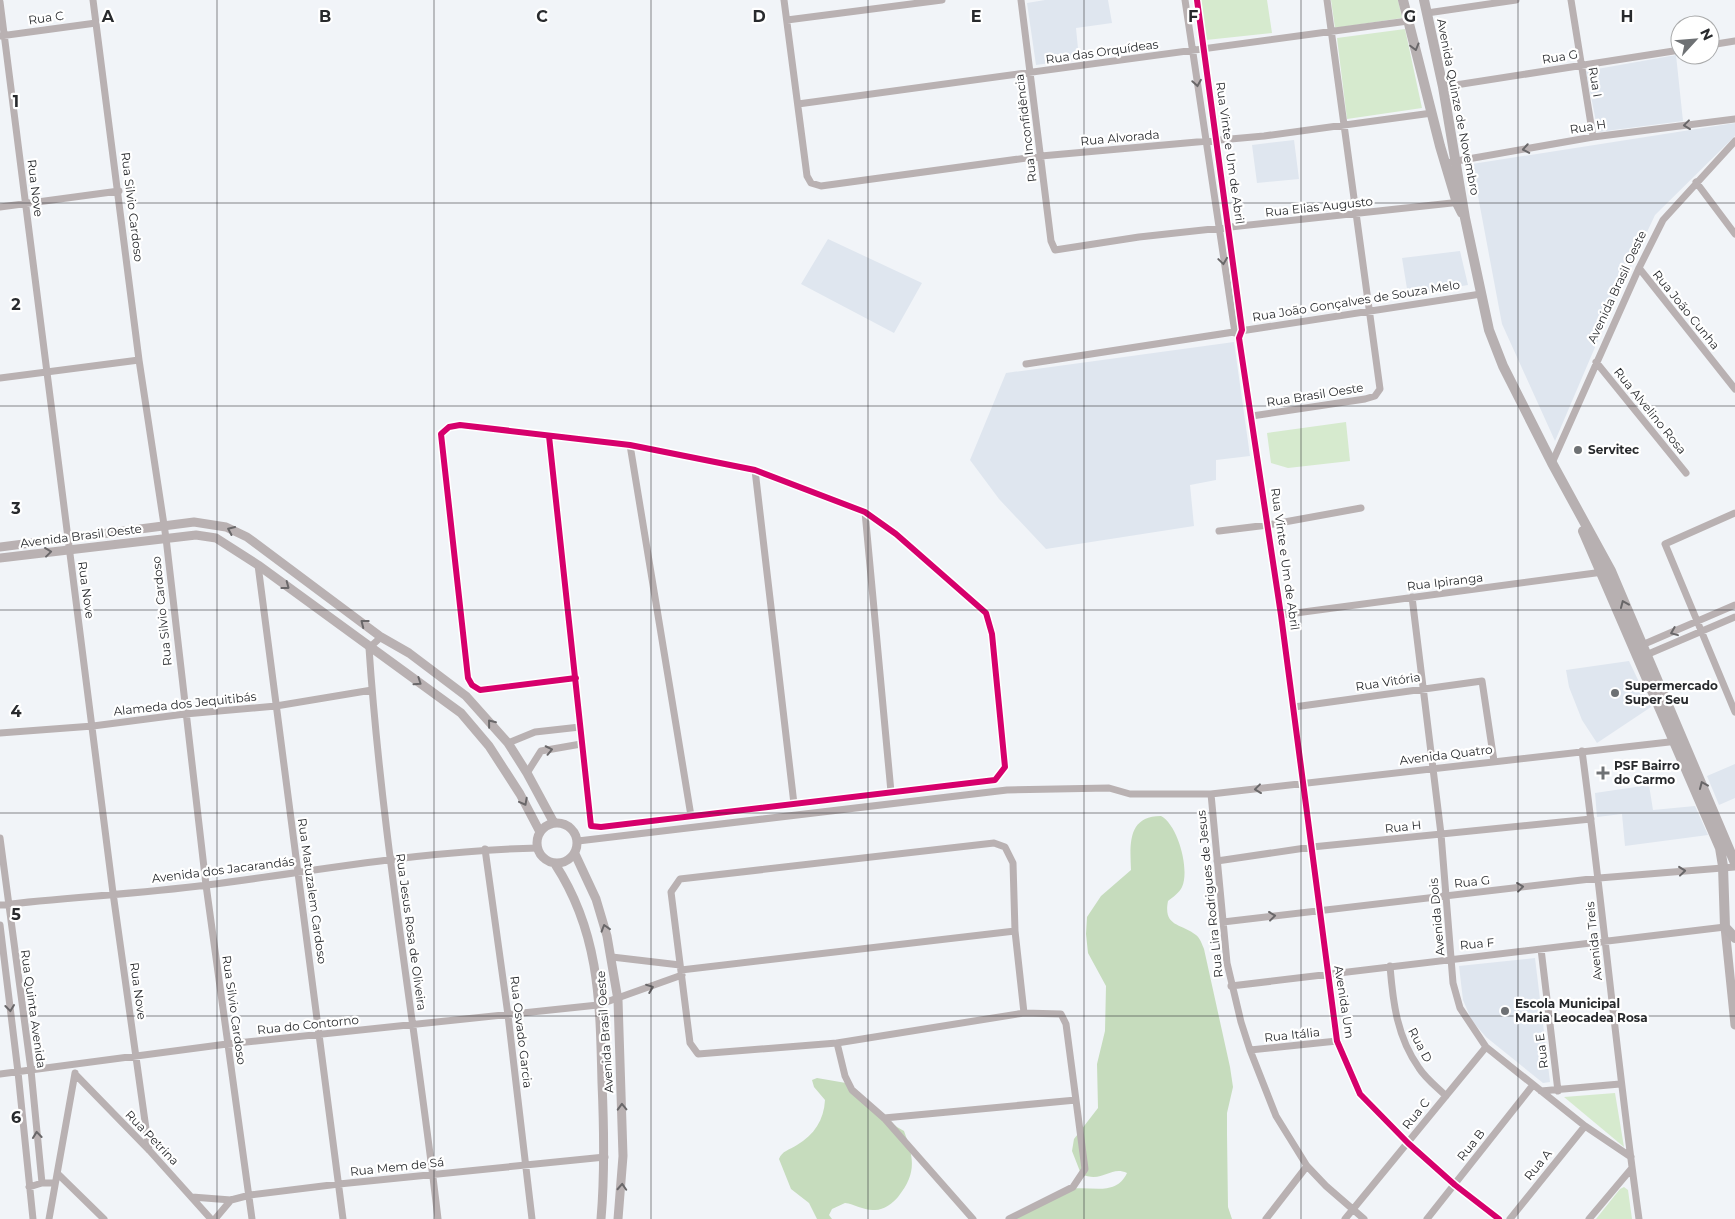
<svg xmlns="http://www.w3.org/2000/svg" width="1735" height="1219" font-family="Montserrat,sans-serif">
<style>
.built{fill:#dfe6ef}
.green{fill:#d6eace}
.forest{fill:#c6dcbd}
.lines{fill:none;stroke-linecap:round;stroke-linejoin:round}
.minor{stroke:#b9b1b2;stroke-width:7}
.tertiary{stroke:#b9b1b2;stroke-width:9}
.secondary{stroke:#b7b0b1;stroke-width:10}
.cycleway-casing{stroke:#fff;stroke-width:9}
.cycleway{stroke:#d6006c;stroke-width:6}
.oneway{stroke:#686668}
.oneway2{stroke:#696769}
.grid{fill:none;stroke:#282a2d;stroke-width:1;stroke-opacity:0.55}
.poi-dot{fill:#6e7174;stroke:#fff;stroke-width:2}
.labels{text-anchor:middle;stroke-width:4.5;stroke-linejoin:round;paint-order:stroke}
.street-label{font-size:12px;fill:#282a2d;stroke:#fff}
.poi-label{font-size:12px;font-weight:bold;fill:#282a2d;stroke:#fff;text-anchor:start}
.grid-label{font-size:16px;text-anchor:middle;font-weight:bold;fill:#282a2d;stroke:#fff;stroke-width:4.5;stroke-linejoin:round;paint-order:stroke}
</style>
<rect width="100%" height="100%" fill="#f1f4f8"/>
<!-- built -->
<path class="built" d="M1045 0H1108L1112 23 1076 28 1079 59 1036 65 1027 3Z
M1676 55 1683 121 1598 132 1586 71Z
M1735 123V136L1655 215 1613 305 1555 441 1502 324 1472 164Z
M1294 140 1299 179 1257 183 1252 145Z
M828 239 922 283 894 333 801 284Z
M1460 251 1468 285 1408 295 1402 258Z
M1234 342 1250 456 1216 460V480L1190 485 1194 526 1046 549 999 499 970 460 1006 373Z
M1629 661 1651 707 1597 743 1582 720 1569 687 1566 670Z
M1735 764V798L1719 805 1707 776Z
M1649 785 1653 810 1695 806 1708 835 1625 846 1622 814 1597 817 1595 793Z
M1535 958 1550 1082 1543 1083 1486 1037 1472 1021 1463 1000 1459 966Z"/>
<!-- green -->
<path class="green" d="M1199 0H1267L1272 33 1206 40Z
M1331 0H1398L1402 18 1335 28Z
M1405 29 1422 108 1347 119 1337 38Z
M1346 422 1350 461 1288 468 1271 463 1267 433Z
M1615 1093 1624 1147 1564 1097Z
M1624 1187 1628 1190 1632 1219H1596L1620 1189Z"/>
<!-- forest -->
<path class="forest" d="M1161 816C1178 825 1190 870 1182 887 1179 893 1173 897 1168 901 1163 927 1181 923 1196 935 1200 938 1202 944 1204 949L1230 1067 1233 1087 1227 1113V1134L1228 1207 1232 1219H1008C1026 1210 1045 1199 1064 1191 1085 1182 1114 1200 1127 1173 1110 1165 1103 1184 1081 1174L1072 1151 1074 1139 1098 1108 1097 1064 1105 1031 1106 986 1088 953 1086 934 1087 917 1101 896 1131 870C1130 845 1127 816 1161 816Z
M817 1078 846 1083 897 1127 904 1131C914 1158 917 1173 898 1197 893 1203 884 1210 875 1210 864 1211 855 1204 845 1203L832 1209 829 1215 832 1219H817L809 1203 791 1189 779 1159C782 1151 789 1150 797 1145 814 1135 824 1120 825 1100L814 1087 812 1080Z"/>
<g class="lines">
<!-- minor -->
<path class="minor" d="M93 0 139 360 166 538 206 885 252 1219
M784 0 807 176 811 183 821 186 1041 156 1264 136 1432 113
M1021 0 1051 241 1055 250 1139 237 1461 202
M1185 0 1235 333
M1197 0 1242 330 1239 338 1281 615 1337 1041 1360 1094 1408 1143 1455 1185 1499 1219
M1571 0 1593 137
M0 2 113 893 149 1150
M1427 13 1516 0
M787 20 942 0
M0 36 96 23
M1710 45 1735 41
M1443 87 1680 50
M798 104 1408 21
M1451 162 1593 137 1735 119
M1696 182 1735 234
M0 207 119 191
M1639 268 1735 389
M1596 362 1686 473
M1026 364 1481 294
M0 378 139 360
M1252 416 1365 399 1375 396 1380 389 1327 0
M549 436C564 566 576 696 591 826L601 827 995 780 1005 767 992 634 986 613 896 534 865 512 755 470 630 445 460 425 449 427 441 434 468 678 472 685 480 690 576 678
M630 445 691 816
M1552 463 1639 268 1663 220 1735 141
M755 470 794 804
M865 512 891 792
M1735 513 1665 544 1735 712
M1219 531 1268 525 1361 508
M258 565 343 1219
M1412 597 1441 834 1453 983 1460 1008 1486 1047 1585 1126 1631 1157
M1281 615 1603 572
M381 637 369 648C382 840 416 1028 438 1219
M1642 645 1735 605
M1646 655 1735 617
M1294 707 1482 681 1494 761
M0 733 93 726 185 714 276 706 372 690
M508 743 535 732 580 727
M1582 751C1603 907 1617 1063 1639 1219
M527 773 541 751 581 744
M1211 794 1227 963 1241 1022 1250 1050 1276 1116 1307 1166 1326 1186 1364 1219
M0 838 31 1070 42 1183
M578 841 1007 790 1109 788 1130 794H1211L1678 741
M485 849 508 1015 532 1219
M1217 861 1312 847 1591 819
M0 905C69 897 138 894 207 885 317 871 427 850 538 848
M1223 922 1599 878 1735 867
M0 925 18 1072 33 1219
M1541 949 1558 1091
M612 957 680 965
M1390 966C1393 1003 1397 1037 1419 1068 1426 1079 1437 1087 1446 1096
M681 970 1015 931
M1231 986 1725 927
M837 1043 845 1076 852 1090 884 1118 973 1219
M1250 1050 1337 1041
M0 1074 227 1044 598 1005 682 975
M75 1074 149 1150 211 1219
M1541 1091 1620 1084
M884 1118 1076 1100
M58 1174 104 1219
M29 1187 42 1183H55
M192 1197 231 1200 250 1195 339 1184 605 1157
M49 1219 75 1073
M215 1219 231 1200
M1009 1219 1073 1187 1085 1169 1066 1024 1061 1014 1024 1013 1015 931 1013 863 1005 847 994 843 680 879 671 892 690 1043 698 1054 837 1043 1024 1013
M1266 1219 1307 1166
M1345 1219 1486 1047
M1427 1219 1533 1085
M1510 1219 1585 1126
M1589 1219 1632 1168"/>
<!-- tertiary -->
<path class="tertiary" d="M0 547 194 522 226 527 247 537 381 637 409 653 466 696 508 743 527 773 554 823
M0 558 196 535 216 538 258 565 461 713 489 746 520 794 540 832
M537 843a20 20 0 1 1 40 0a20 20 0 1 1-40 0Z
M575 854 596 899 607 936 618 1000 623 1156 618 1219
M555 864C600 933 600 1003 602 1083 604 1128 605 1173 601 1219
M1725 927 1735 1025"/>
<!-- secondary -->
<path class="secondary" d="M1403 0 1440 146 1457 203 1462 213
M1424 0 1443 87 1465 218 1489 330 1503 366 1552 463 1611 571 1735 863
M1583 531 1720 848 1723 866 1725 927 1735 938"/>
<defs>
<path id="cycleway" d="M1197 0 1242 330 1239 338 1281 615 1337 1041 1360 1094 1408 1143 1455 1185 1499 1219
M549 436C564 566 576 696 591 826L601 827 995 780 1005 767 992 634 986 613 896 534 865 512 755 470 630 445 460 425 449 427 441 434 468 678 472 685 480 690 576 678"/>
</defs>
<!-- cycleway casing -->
<use href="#cycleway" class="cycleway-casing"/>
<!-- cycleway -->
<use href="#cycleway" class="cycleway"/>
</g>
<!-- one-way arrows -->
<defs><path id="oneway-chevron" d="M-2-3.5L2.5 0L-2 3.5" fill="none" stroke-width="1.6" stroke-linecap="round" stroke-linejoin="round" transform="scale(1.25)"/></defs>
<g class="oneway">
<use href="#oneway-chevron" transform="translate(1415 47) rotate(75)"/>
<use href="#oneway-chevron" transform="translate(1624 604) rotate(-113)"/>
<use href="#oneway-chevron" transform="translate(1703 785) rotate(-113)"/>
</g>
<g class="oneway2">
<use href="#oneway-chevron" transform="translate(1197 83) rotate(81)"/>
<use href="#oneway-chevron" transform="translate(1687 125) rotate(173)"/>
<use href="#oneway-chevron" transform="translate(1526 149) rotate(170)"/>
<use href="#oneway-chevron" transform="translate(1223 261) rotate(82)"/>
<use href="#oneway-chevron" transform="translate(231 530) rotate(-156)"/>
<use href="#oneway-chevron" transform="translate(48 552) rotate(-7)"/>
<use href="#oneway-chevron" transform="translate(286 586) rotate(37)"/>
<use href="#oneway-chevron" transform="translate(364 623) rotate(-142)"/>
<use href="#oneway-chevron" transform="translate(1674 632) rotate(158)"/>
<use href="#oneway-chevron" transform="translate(418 682) rotate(34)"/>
<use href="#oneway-chevron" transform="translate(491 723) rotate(-129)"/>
<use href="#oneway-chevron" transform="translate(549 750) rotate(-12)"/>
<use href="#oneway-chevron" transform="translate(1258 789) rotate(173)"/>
<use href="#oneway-chevron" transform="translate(524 802) rotate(62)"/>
<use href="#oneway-chevron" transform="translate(1682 871) rotate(-6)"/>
<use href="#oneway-chevron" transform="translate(1520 887) rotate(-7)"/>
<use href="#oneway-chevron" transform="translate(1272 916) rotate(-7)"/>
<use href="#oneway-chevron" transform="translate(605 928) rotate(-107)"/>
<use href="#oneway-chevron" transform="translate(650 988) rotate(-21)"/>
<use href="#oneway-chevron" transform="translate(10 1008) rotate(83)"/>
<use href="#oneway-chevron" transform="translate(622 1107) rotate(-92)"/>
<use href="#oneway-chevron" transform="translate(37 1135) rotate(-96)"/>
<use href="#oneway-chevron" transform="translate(622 1187) rotate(-87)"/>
</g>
<!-- grid -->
<path class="grid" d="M217 0V1219M434 0V1219M651 0V1219M868 0V1219M1084 0V1219M1301 0V1219M1518 0V1219M0 203H1735M0 406H1735M0 610H1735M0 813H1735M0 1016H1735"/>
<!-- markers -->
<g class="poi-dot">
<circle cx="1578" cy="450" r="5"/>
<circle cx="1615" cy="693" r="5"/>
<path d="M1600.5 765.5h5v5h5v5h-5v5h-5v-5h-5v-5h5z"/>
<circle cx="1505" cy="1011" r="5"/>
</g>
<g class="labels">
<!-- street labels -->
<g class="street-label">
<text transform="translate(46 18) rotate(-8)" y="4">Rua C</text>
<text transform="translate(1102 52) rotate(-8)" y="4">Rua das Orquídeas</text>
<text transform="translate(1560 57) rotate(-9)" y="4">Rua G</text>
<text transform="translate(1595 82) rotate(80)" y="4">Rua I</text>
<text transform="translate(1458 107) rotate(79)" y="4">Avenida Quinze de Novembro</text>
<text transform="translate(1588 127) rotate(-9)" y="4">Rua H</text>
<text transform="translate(1026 128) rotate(-97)" y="4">Rua Inconfidência</text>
<text transform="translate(1120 138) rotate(-5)" y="4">Rua Alvorada</text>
<text transform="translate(1230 153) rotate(82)" y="4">Rua Vinte e Um de Abril</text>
<text transform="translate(35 188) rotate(83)" y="4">Rua Nove</text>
<text transform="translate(132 207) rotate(83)" y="4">Rua Silvio Cardoso</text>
<text transform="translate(1319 207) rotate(-6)" y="4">Rua Elias Augusto</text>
<text transform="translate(1617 287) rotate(-65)" y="4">Avenida Brasil Oeste</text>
<text transform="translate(1356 301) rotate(-9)" y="4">Rua João Gonçalves de Souza Melo</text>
<text transform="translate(1686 310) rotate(51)" y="4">Rua João Cunha</text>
<text transform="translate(1315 395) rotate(-9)" y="4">Rua Brasil Oeste</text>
<text transform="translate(1650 411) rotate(51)" y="4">Rua Alvelino Rosa</text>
<text transform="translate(81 536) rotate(-7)" y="4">Avenida Brasil Oeste</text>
<text transform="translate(1285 559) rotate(82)" y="4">Rua Vinte e Um de Abril</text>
<text transform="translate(1445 582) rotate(-7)" y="4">Rua Ipiranga</text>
<text transform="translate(86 590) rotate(82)" y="4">Rua Nove</text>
<text transform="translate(162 611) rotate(-96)" y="4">Rua Silvio Cardoso</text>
<text transform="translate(1388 682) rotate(-9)" y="4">Rua Vitória</text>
<text transform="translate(185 704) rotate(-6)" y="4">Alameda dos Jequitibás</text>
<text transform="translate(1446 755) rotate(-7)" y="4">Avenida Quatro</text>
<text transform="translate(1403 827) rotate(-6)" y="4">Rua H</text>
<text transform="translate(223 870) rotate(-7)" y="4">Avenida dos Jacarandás</text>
<text transform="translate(1472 882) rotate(-6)" y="4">Rua G</text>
<text transform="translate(312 891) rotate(82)" y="4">Rua Matuzalem Cardoso</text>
<text transform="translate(1210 894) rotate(-96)" y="4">Rua Lira Rodrigues de Jesus</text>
<text transform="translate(1437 917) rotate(-95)" y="4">Avenida Dois</text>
<text transform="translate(411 932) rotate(82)" y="4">Rua Jesus Rosa de Oliveira</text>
<text transform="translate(1594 941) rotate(-96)" y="4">Avenida Treis</text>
<text transform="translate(1477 944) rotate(-5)" y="4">Rua F</text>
<text transform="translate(138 991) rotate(82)" y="4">Rua Nove</text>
<text transform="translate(1344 1002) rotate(81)" y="4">Avenida Um</text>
<text transform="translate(33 1009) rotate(82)" y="4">Rua Quinta Avenida</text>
<text transform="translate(234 1010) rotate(82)" y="4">Rua Silvio Cardoso</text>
<text transform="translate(308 1025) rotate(-6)" y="4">Rua do Contorno</text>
<text transform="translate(521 1032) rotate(83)" y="4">Rua Osvado Garcia</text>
<text transform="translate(605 1032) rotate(-94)" y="4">Avenida Brasil Oeste</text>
<text transform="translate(1292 1035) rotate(-6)" y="4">Rua Itália</text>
<text transform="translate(1420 1045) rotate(62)" y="4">Rua D</text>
<text transform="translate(1542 1051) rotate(-97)" y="4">Rua E</text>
<text transform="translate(1416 1114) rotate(-51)" y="4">Rua C</text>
<text transform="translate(152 1138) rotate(46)" y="4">Rua Petrina</text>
<text transform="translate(1471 1145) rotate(-52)" y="4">Rua B</text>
<text transform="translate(1538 1165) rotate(-51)" y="4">Rua A</text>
<text transform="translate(397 1167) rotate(-6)" y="4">Rua Mem de Sá</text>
</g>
<!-- poi labels -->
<g class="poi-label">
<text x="1588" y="454">Servitec</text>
<text x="1625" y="690">Supermercado<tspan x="1625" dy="14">Super Seu</tspan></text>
<text x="1614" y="770">PSF Bairro<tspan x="1614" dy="14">do Carmo</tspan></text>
<text x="1515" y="1008">Escola Municipal<tspan x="1515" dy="14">Maria Leocadea Rosa</tspan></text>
</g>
</g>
<g class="grid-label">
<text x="108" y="22">A</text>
<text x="325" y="22">B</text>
<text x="542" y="22">C</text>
<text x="759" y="22">D</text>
<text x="976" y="22">E</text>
<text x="1193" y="22">F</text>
<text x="1410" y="22">G</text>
<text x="1627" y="22">H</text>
<text x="16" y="107">1</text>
<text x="16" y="310">2</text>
<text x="16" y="514">3</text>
<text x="16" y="717">4</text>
<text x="16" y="920">5</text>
<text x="16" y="1123">6</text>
</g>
<!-- north arrow -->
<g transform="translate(1695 40) rotate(64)"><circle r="24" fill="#ffffff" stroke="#a9aaab"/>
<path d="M0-4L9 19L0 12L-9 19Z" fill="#6e7174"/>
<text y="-8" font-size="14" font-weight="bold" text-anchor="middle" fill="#282a2d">N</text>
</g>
</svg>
